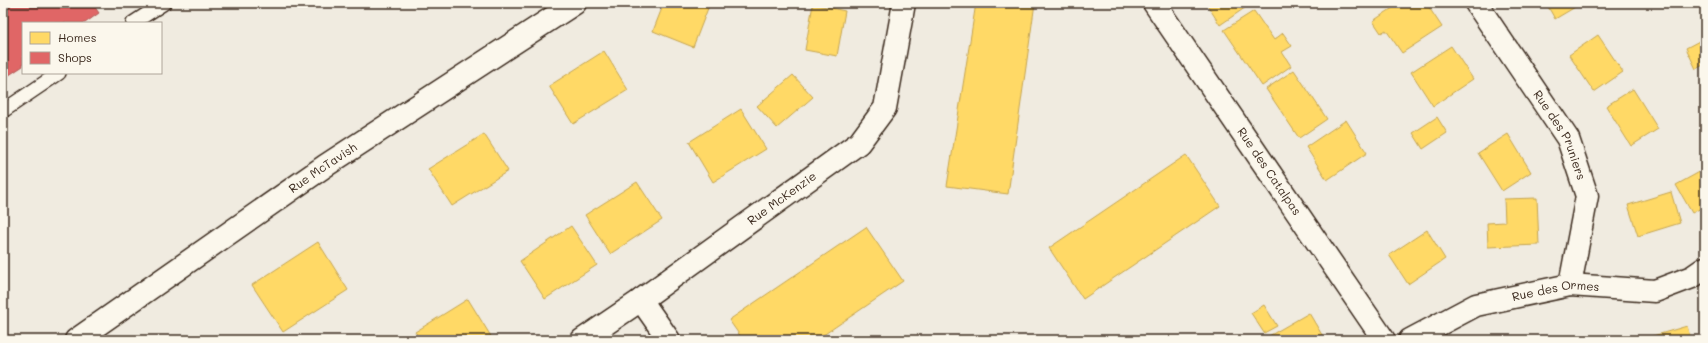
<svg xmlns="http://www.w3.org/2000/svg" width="1708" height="343" font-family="Mali,sans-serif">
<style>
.homes{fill:#ffd966;stroke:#c4a450}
.shops{fill:#e06666;stroke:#ae5450}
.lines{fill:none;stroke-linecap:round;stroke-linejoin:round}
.lane-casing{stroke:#3b2a1e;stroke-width:16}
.street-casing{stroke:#3b2a1e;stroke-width:25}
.lane{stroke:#fbf7ec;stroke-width:13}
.street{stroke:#fbf7ec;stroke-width:22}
.labels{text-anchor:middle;stroke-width:4;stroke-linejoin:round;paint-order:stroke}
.street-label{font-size:12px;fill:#3b2a1e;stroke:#fbf7ec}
</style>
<rect width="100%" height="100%" fill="#f0ebe0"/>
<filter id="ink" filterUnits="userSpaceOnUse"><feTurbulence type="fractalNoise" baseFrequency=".025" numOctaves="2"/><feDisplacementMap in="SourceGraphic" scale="8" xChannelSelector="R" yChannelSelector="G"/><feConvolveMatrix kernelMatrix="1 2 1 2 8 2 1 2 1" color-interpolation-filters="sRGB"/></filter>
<g filter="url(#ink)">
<!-- homes -->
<path class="homes" d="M664 3H710L693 47 653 31Z
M976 3H1035L1008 194 947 186Z
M1206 3H1248L1249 5 1220 25Z
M1400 3H1426L1442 27 1402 53 1386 30 1381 33 1373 21Z
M1546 3H1582L1555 19Z
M813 4 845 11 837 56 805 50Z
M1254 11 1274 40 1283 33 1292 46 1282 52 1291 66 1262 86 1224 30Z
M1598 35 1623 72 1594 92 1569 55Z
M1705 38V64L1696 69 1686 48Z
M1451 46 1473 79 1433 106 1411 72Z
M604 51 628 90 573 124 549 86Z
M1294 70 1327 119 1299 138 1266 89Z
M793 75 813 97 777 128 757 106Z
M1633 89 1658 129 1631 146 1606 106Z
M741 109 766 149 713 182 689 142Z
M1437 117 1447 133 1423 149 1413 133Z
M1346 120 1367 153 1327 180 1306 147Z
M484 134 508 171 452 206 428 169Z
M1508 134 1531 172 1502 191 1478 153Z
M1186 155 1220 206 1083 299 1049 248Z
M1705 169V206L1692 213 1676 185Z
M637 182 662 220 610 254 585 215Z
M1671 192 1680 223 1638 236 1628 205Z
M1537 198 1539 245 1488 247 1487 223 1505 222 1504 199Z
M571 226 597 265 545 299 520 261Z
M866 227 903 281 816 340H743L729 320Z
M1427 230 1445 259 1408 284 1389 255Z
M318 242 348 290 283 332 252 285Z
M468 299 492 338 488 340H421L415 332Z
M1264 305 1277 326 1264 333 1251 313Z
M1309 313 1325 340H1272L1269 336Z
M1687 326 1691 340H1643V339Z"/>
<!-- shops -->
<path class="shops" d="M3 3H92L99 13 85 23H23V66L3 79Z"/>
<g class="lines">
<defs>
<path id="lane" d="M133 23 164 3
M3 111 59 73"/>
<g id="street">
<path id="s1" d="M1154 3 1384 340"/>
<path id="s2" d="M1476 3 1568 139 1587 196 1570 285"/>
<path d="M641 300 669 340"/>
<path id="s3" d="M76 340 325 166 575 3"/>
<path id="s4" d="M582 340 641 300 859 143 885 108 904 3"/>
<path id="s5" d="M1410 340 1476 305 1570 285 1655 291 1692 277 1705 268"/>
</g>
</defs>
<!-- lane casing -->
<use href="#lane" class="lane-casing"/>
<!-- street casing -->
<use href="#street" class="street-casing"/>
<!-- lane -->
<use href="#lane" class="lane"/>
<!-- street -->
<use href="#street" class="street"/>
</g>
</g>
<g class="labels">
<!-- street labels -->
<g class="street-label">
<text dy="4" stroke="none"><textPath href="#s2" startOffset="157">Rue des Pruniers</textPath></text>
<text dy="4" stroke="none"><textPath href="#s3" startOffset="301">Rue McTavish</textPath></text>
<text dy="4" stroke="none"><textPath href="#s1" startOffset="204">Rue des Catalpas</textPath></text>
<text dy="4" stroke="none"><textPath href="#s4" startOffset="245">Rue McKenzie</textPath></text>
<text dy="4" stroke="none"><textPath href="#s5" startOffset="156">Rue des Ormes</textPath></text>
</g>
</g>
<!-- margin -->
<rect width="1708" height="343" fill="none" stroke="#fbf7ec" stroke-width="16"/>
<rect x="8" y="8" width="1692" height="327" fill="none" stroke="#3b2a1e" stroke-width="1.5" filter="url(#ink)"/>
<!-- legend -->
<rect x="22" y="22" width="140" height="52" fill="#fbf7ec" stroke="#aea59a"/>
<rect x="30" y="32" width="20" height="12" fill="#ffd966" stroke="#aea59a"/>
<text x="58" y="42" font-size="12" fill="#3b2a1e">Homes</text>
<rect x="30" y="52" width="20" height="12" fill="#e06666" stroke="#aea59a"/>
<text x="58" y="62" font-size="12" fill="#3b2a1e">Shops</text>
</svg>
